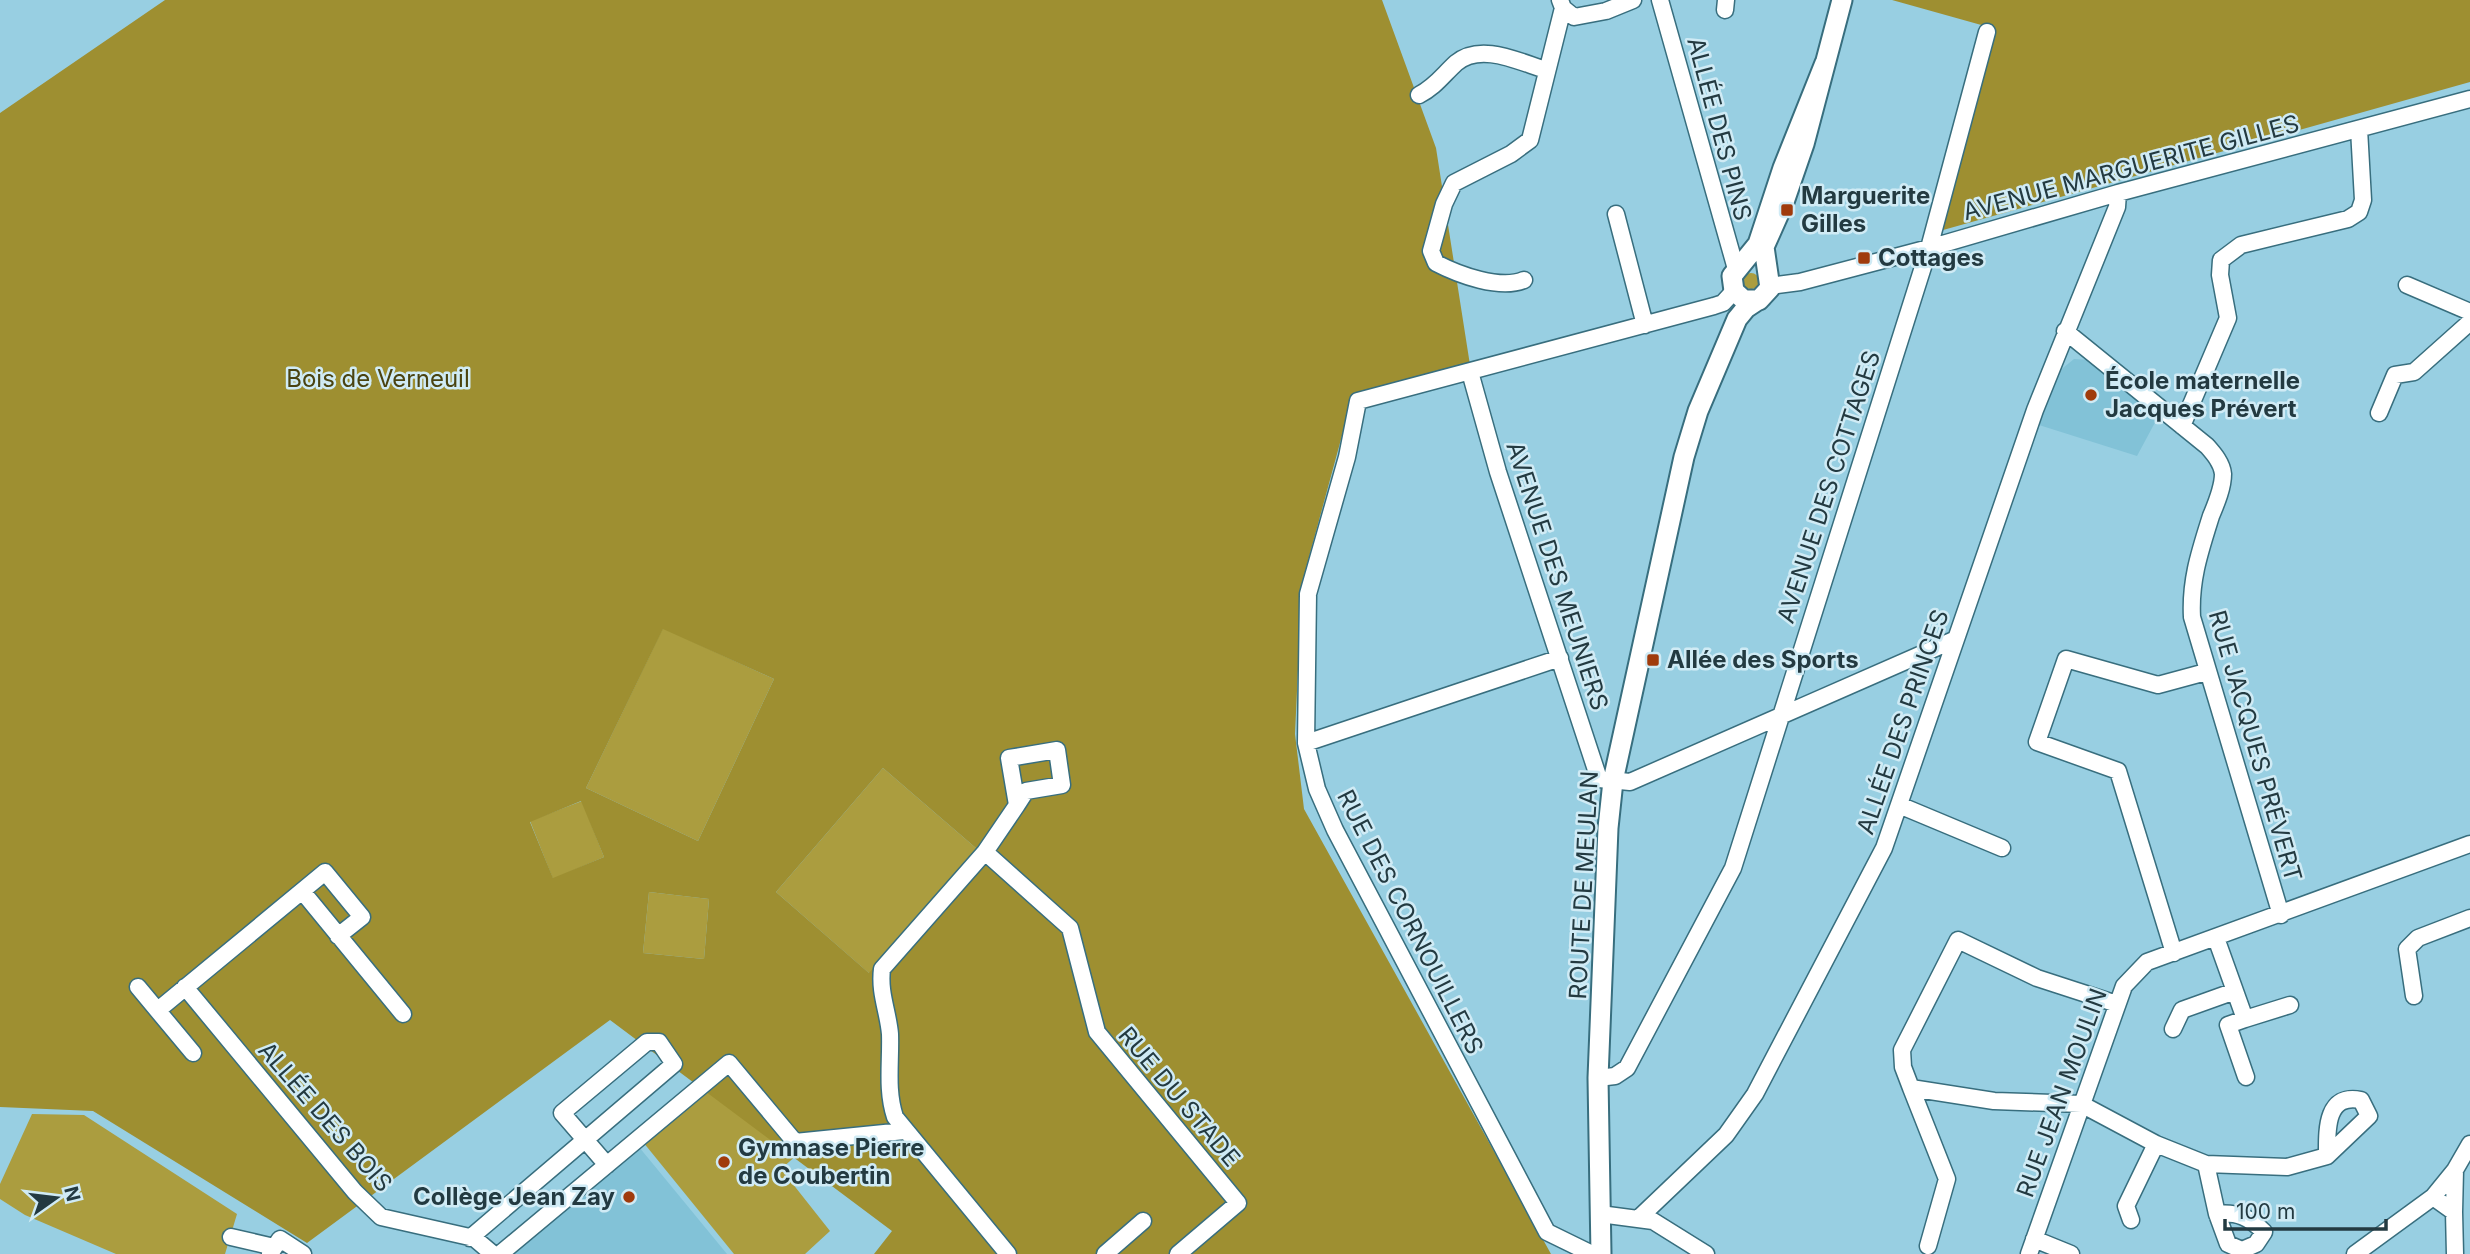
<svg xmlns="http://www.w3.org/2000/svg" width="2470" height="1254" font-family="Inter,sans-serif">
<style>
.built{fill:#82c2d7}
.green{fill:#ab9d3f}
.forest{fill:#9e8f31;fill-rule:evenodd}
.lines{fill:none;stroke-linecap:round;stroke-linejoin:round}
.minor-casing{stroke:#386e7e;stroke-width:19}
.major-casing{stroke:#386e7e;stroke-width:23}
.minor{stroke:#fff;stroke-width:16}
.major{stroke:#fff;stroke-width:19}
.poi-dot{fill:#a03b0c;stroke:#d0ebf5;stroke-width:2.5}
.labels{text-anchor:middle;stroke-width:5;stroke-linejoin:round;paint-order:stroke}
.street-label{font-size:24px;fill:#233a41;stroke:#d0ebf5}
.poi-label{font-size:24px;font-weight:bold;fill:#233a41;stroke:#d0ebf5;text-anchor:start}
.park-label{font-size:24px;fill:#4a4310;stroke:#d0ebf5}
</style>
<rect width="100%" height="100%" fill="#98cfe2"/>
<!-- built -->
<path class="built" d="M2074 359 2090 360 2159 415 2137 456 2039 425 2053 376Z
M639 1147 727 1254H513L517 1247Z"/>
<!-- green -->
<path class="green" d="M1743 281a8 8 0 1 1 16 0a8 8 0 1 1-16 0Z
M663 628 774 679 698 841 586 788Z
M883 768 977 849 870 974 776 892Z
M582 801 604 857 553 879 530 821Z
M649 892 709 899 704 959 643 953Z
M728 1077 798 1154 781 1169 830 1231 805 1254H734L643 1142Z
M32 1114 84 1115 237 1214 225 1254H116L25 1215 0 1199V1184Z"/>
<!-- forest -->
<path class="forest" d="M165 0H1382L1436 148 1470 365 1353 395 1302 583 1295 734 1304 809 1551 1254H874L892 1231 610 1020 307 1243 93 1111 0 1107V113ZM663 629 774 679 698 841 586 788ZM883 768 977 849 869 973 776 892ZM581 801 604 857 553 878 530 822ZM649 892 709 899 704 959 643 953Z
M1892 0H2470V82L1936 232 1992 28Z"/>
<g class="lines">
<defs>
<path id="minor" d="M1560 0 1563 8 1574 17 1606 11 1633 0
M1660 0 1736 269
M1725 10 1726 0
M1419 95C1435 87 1443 75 1456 63 1481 42 1519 62 1546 70
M1616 214 1645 325
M1524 280C1500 290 1459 275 1436 263L1431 251 1444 204 1454 183 1511 154 1530 140 1563 8
M2407 285 2470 312
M1770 286 1800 282 1929 248 2118 193 2470 99
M2065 331 2207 446C2214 454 2222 463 2223 474 2223 488 2216 504 2211 516 2200 551 2190 580 2192 617L2281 915
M1470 372 1498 472 1599 779 1630 782 1956 639
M2379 413 2395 375 2414 372 2470 322
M2182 426 2228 318 2220 275 2221 260 2241 245 2348 219 2359 212 2363 200 2359 129
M1306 743 1560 658
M1899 805 2002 848
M985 852 1070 928 1097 1032 1238 1203 1178 1254
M302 891 403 1014
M2216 938 2245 1019 2290 1005
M2174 953 2118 771 2037 742 2066 659 2158 685 2206 672
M138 987 193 1053
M185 987 355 1192 381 1217 474 1238 493 1254
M2414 996 2407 949 2418 938 2470 918
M2117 1004 2037 978 1958 940 1902 1050 1903 1067 1911 1088 1994 1101 2081 1104 2156 1144 2206 1164 2287 1167 2327 1156 2369 1116 2361 1100C2325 1093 2327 1131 2327 1156
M158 1010 325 872 362 917 338 936
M2245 1019 2228 1025 2246 1077
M2173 1029 2182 1010 2235 991
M1598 1078 1615 1076 1627 1068 1733 868 1929 248 1987 32
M1911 1088 1947 1179 1928 1246
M2206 1164 2217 1214 2228 1244 2242 1250 2256 1244 2264 1232C2249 1217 2238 1212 2217 1214
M2433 1197 2454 1212 2455 1254
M2454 1212 2455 1170
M1600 1214 1653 1221 1706 1254
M1640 1217 1726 1135 1755 1094 1884 848 2035 410 2117 207 2118 193
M2131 1220 2126 1206 2156 1144
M231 1237 274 1247
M470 1238 674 1064 659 1042H647L562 1113 607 1165
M2034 1239 2071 1254
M270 1254 280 1239 303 1254
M500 1254 729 1063 795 1142 904 1131
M1008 1254 895 1117C886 1090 891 1062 890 1034 888 1011 879 993 882 969L985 852 1017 805 1009 758 1057 750 1062 785 1026 791 1017 805
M1105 1254 1143 1221
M1592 1254 1547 1232 1335 830 1317 789 1306 743 1308 594 1347 457 1358 401 1714 306 1723 303 1734 291
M2029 1254 2124 986 2147 962 2470 844
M2355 1254 2433 1197 2455 1170 2470 1144"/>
<path id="major" d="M1825 63 1783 168 1758 244 1732 276 1734 291 1744 300H1759L1770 288 1764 247 1784 202 1804 144 1842 0
M1601 1254 1598 1078 1608 828 1613 781 1684 457 1698 411 1737 319 1746 308 1761 298"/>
</defs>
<!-- minor casing -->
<use href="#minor" class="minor-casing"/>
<!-- major casing -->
<use href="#major" class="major-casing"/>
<!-- minor -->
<use href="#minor" class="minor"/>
<!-- major -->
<use href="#major" class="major"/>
</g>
<!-- markers -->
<g class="poi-dot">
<rect x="1780" y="203" width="14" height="14" rx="3.5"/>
<rect x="1857" y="251" width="14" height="14" rx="3.5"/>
<circle cx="2091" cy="395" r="7"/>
<rect x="1646" y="653" width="14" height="14" rx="3.5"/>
<circle cx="724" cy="1162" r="7"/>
<circle cx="629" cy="1197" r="7"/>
</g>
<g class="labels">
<!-- street labels -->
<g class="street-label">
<text transform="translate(1719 129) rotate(75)" y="8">ALLÉE DES PINS</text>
<text transform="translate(2131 168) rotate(-15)" y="8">AVENUE MARGUERITE GILLES</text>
<text transform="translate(1829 487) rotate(-72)" y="8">AVENUE DES COTTAGES</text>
<text transform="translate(1557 576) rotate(72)" y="8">AVENUE DES MEUNIERS</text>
<text transform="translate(1903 722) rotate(-71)" y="8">ALLÉE DES PRINCES</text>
<text transform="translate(2255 746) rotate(74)" y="8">RUE JACQUES PRÉVERT</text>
<text transform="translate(1584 885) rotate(-87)" y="8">ROUTE DE MEULAN</text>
<text transform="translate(1410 922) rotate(63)" y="8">RUE DES CORNOUILLERS</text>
<text transform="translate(2062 1093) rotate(-70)" y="8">RUE JEAN MOULIN</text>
<text transform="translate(1179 1097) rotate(50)" y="8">RUE DU STADE</text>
<text transform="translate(325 1117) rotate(49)" y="8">ALLÉE DES BOIS</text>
</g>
<!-- poi labels -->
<g class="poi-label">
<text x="1801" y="204">Marguerite<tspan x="1801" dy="28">Gilles</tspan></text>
<text x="1878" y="266">Cottages</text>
<text x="2105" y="389">École maternelle<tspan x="2105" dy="28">Jacques Prévert</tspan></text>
<text x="1667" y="668">Allée des Sports</text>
<text x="738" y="1156">Gymnase Pierre<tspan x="738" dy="28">de Coubertin</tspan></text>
<text x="615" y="1205" text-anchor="end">Collège Jean Zay</text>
</g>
<!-- park labels -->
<g class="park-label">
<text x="378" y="387">Bois de Verneuil</text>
</g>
</g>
<!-- north arrow -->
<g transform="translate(56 1198) rotate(76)" stroke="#d0ebf5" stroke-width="5" paint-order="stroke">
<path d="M0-5L12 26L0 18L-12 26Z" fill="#233a41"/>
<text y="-10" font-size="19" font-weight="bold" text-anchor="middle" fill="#233a41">N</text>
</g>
<!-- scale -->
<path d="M2225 1219v10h161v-10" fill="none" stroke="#233a41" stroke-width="3.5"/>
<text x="2236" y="1219" font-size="21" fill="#233a41" stroke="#d0ebf5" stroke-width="5" paint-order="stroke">100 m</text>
</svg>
